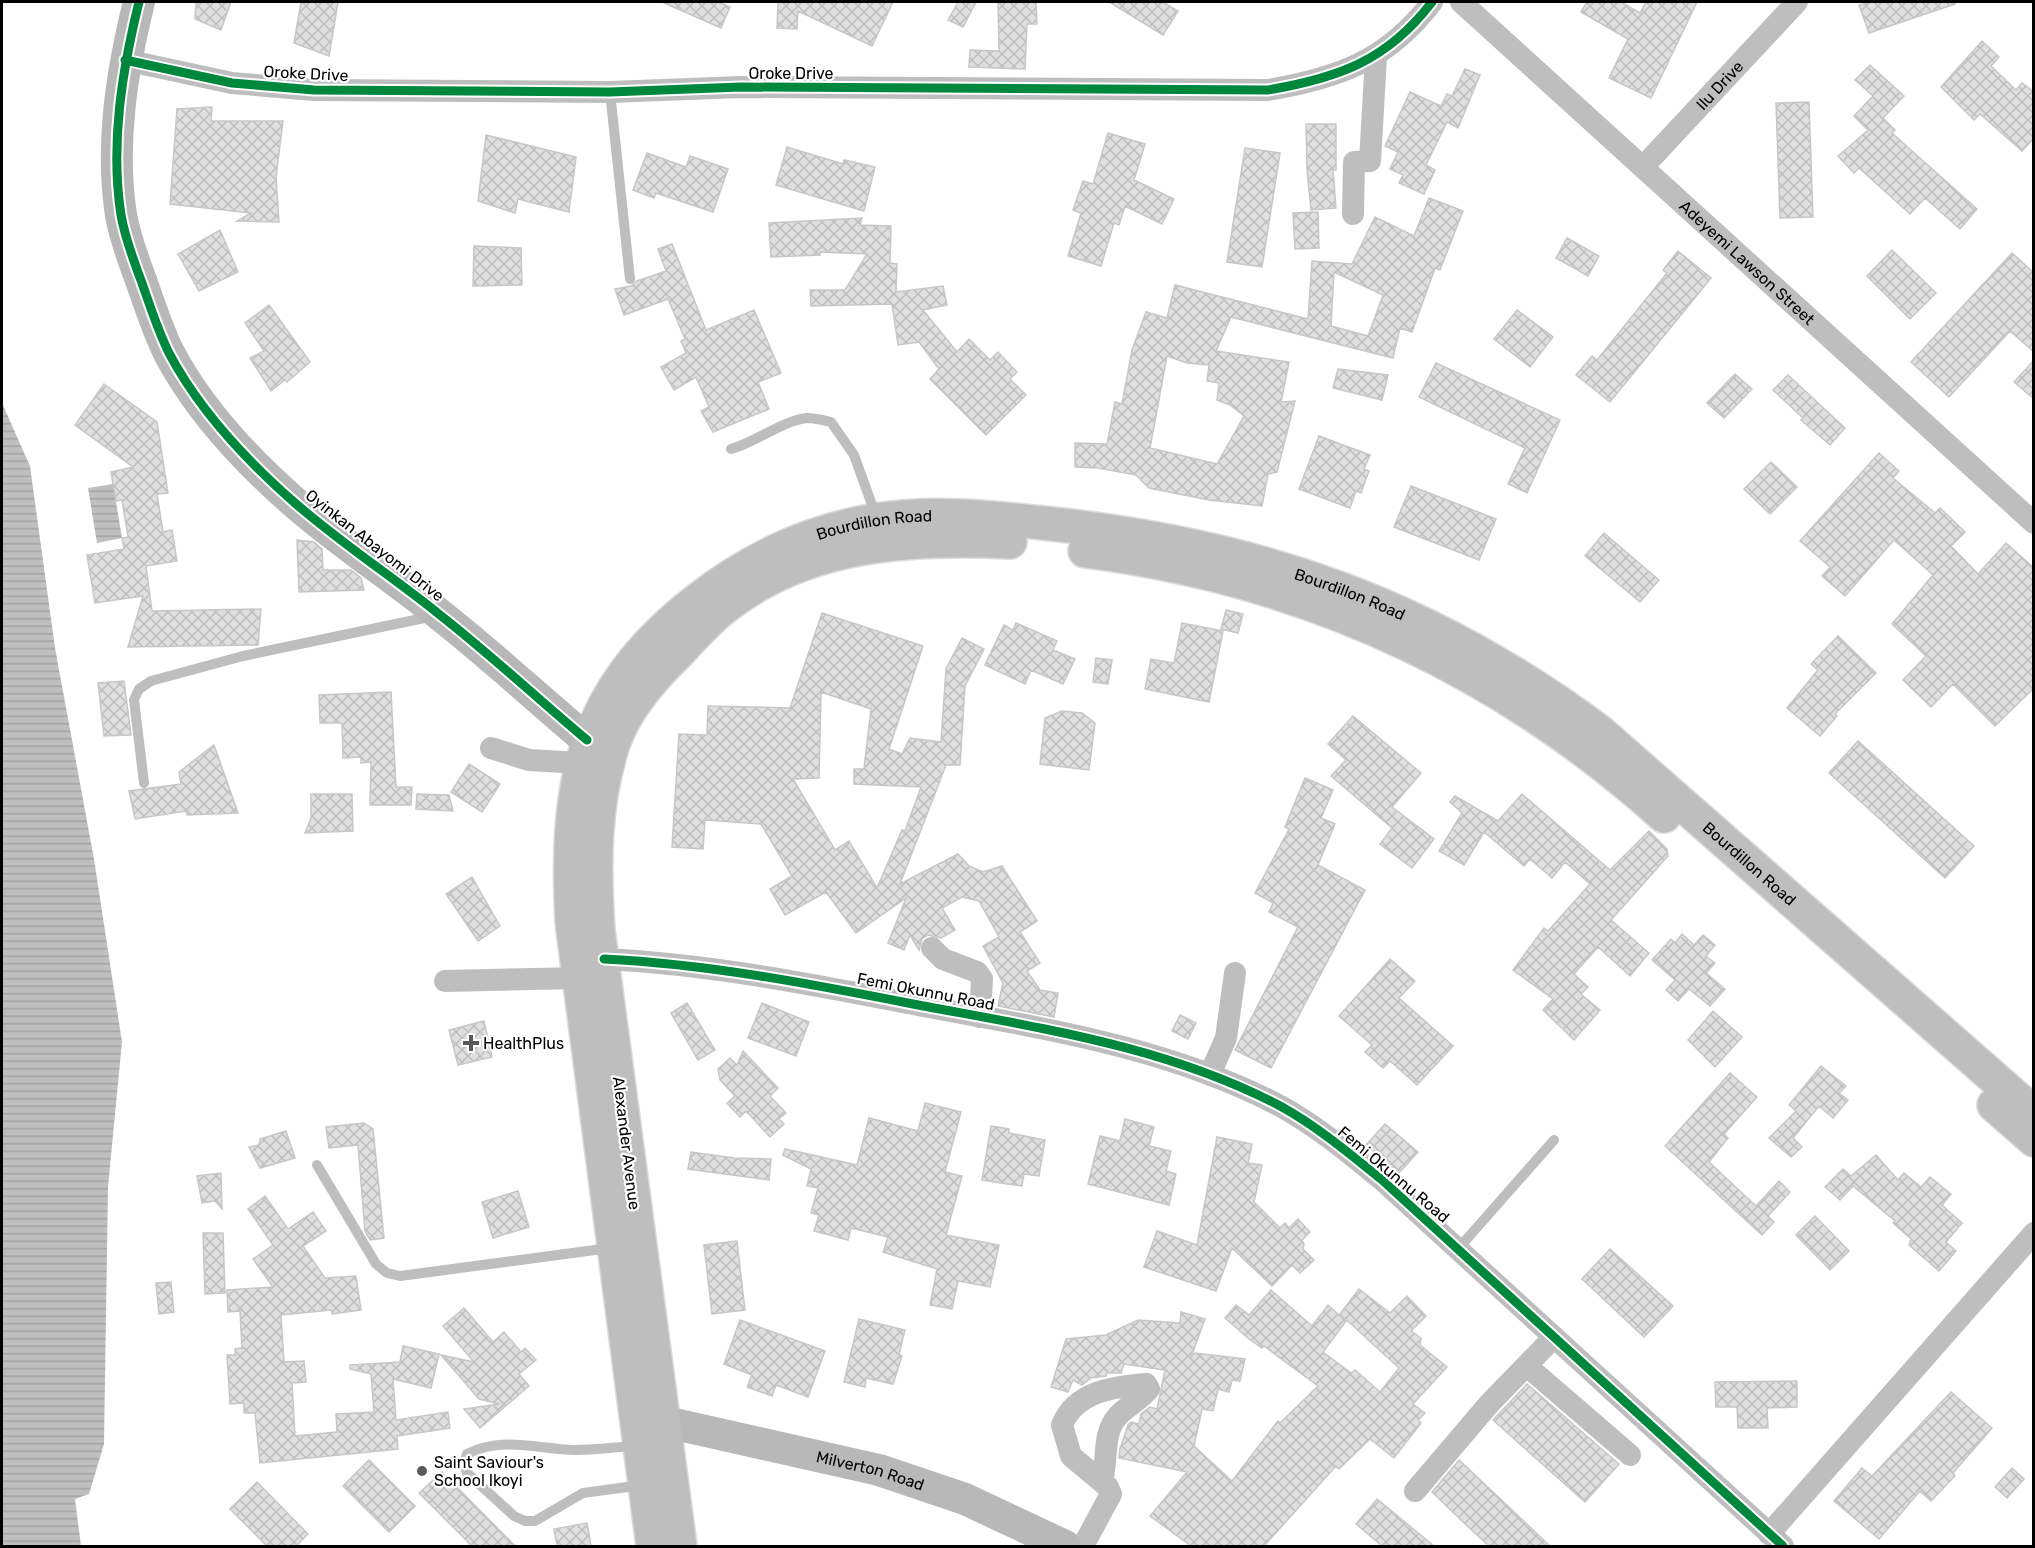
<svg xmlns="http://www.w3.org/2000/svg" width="2035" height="1548" font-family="Rubik,sans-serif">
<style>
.water{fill:url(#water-rules)}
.building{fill:url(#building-cross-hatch);stroke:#c7c7c7;stroke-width:1.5;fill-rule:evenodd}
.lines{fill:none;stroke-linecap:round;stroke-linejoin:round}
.primary-casing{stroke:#dbdbdb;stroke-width:36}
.lane{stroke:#bebebe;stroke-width:10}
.street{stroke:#bebebe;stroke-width:22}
.secondary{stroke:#b8b8b8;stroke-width:32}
.primary{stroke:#bebebe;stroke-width:33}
.cycleway-casing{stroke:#fff;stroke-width:13}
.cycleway{stroke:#00873e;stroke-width:9}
.poi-dot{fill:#595959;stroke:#fff;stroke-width:2}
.labels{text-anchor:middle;stroke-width:4.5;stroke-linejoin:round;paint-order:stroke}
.street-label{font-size:16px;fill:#000;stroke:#fff}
.poi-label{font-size:16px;fill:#000;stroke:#fff;text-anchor:start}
</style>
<defs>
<pattern id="water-rules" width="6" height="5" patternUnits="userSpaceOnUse" patternTransform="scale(1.5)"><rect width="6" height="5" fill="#bfbfbf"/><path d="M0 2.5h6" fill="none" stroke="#a2a2a2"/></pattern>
<pattern id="building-cross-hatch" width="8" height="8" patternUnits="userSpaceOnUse" patternTransform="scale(1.5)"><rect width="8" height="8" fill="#dfdfdf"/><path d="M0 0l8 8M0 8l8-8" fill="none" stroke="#bebebe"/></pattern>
</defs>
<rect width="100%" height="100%" fill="#fff"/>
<!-- water -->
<path class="water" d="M2 403 30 466 55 648 94 859 122 1042 108 1187 104 1444 89 1494 75 1499 81 1546H2Z
M113 484 122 538 97 543 88 488Z"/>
<!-- building -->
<path class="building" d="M196 2H231L221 30 195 19Z
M301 2H338L329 56 294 43Z
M662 2H718L730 7 721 28Z
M778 2H893L872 46 798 11 797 29 777 28Z
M958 2H976L963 27 948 20Z
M998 2H1036L1037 24H1027L1025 69 969 67 970 50 999 51Z
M1109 2H1163L1178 11 1163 35Z
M1587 2H1621L1640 13 1646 2H1697L1651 98 1609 78 1628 39 1581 12Z
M1871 2H1954L1955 4 1869 33 1859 5Z
M1982 41 1999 57 1991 66 2016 90 2022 83 2034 92V138L2022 151 1980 114 1974 120 1941 87Z
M1870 65 1904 96 1883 118 1895 130 1892 133 1977 209 1960 229 1925 198 1910 214 1859 168 1854 173 1838 156 1868 130 1854 116 1873 96 1855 80Z
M1465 69 1480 75 1458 128 1447 122 1426 165 1435 170 1424 194 1399 183 1403 175 1390 169 1398 152 1385 146 1410 92 1441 106 1447 94 1452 96Z
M1809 102 1813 217 1780 218 1776 103Z
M212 107 211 121H283L276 177 279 222 237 221 251 213 170 204 177 109Z
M1306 124H1336V170H1333L1336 208 1311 210 1307 170Z
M1108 133 1145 144 1134 180 1174 199 1162 224 1125 206 1119 225 1114 223 1101 266 1068 256 1081 213 1073 210 1083 181 1093 184Z
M486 135 576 157 569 212 518 199 515 213 478 201Z
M787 147 843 164 844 160 875 167 864 211 776 185Z
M1245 148 1280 153 1262 267 1227 262Z
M647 153 686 167 690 156 728 169 713 212 656 193 654 198 633 190Z
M1429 198 1463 211 1440 270 1435 268 1412 332 1400 328 1393 358 1231 317 1216 351 1289 362 1281 402 1295 401 1277 472 1268 474 1262 506 1209 500 1149 488 1136 475 1098 468 1075 467V443L1107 444 1115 402 1122 404 1132 350 1146 312 1167 318 1175 285 1308 319 1312 261 1352 264 1375 217 1414 236ZM1334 272 1383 295 1368 336 1331 326ZM1167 356 1187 363 1209 365 1207 381 1219 383 1217 400 1230 405 1244 416 1217 464 1150 448Z
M1318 212 1319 248 1295 249 1293 213Z
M862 218 860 225 891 226 890 263 897 264 896 292 943 286 947 305 923 310 957 352 969 339 990 360 998 352 1017 372 1010 379 1026 395 986 435 930 379 939 369 919 342 898 345 892 304 811 306 810 290H845L867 254 820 252V255L771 257 769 223Z
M220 230 238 272 199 291 178 254Z
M1567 238 1599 256 1588 276 1556 258Z
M672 244 706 330 754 310 781 373 758 382 769 409 713 432 701 411 709 407 696 377 674 390 661 367 686 353 681 341 685 339 668 299 624 315 615 289 631 286 637 281 666 271 658 249Z
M474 246 521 248 522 285 473 286Z
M1892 250 1936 293 1910 319 1867 276Z
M1678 251 1711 278 1610 402 1576 375 1592 356 1597 360 1667 273 1663 270Z
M2012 253 2034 273V352L2010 331 1949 397 1911 362Z
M269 305 310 362 287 382 285 380 271 391 250 358 264 351 245 323Z
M1517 310 1553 337 1530 367 1494 339Z
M2034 360V399L2014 382Z
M1436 363 1560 420 1527 493 1508 484 1525 448 1419 397Z
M1338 369 1388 375 1382 400 1333 388Z
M1735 374 1752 389 1724 418 1707 403Z
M1788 375 1845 428 1830 445 1801 420 1803 418 1773 390Z
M104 384 157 422 168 493 157 494 163 532 172 530 177 561 146 566 152 611 261 609 258 645 128 647 143 596 95 603 87 555 124 549 122 538 128 537 122 500 116 501 111 472 133 467 75 425Z
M1319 436 1370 455 1364 469 1369 471 1361 493 1356 491 1350 508 1299 489Z
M1879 453 1899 471 1893 478 1935 513 1940 508 1965 532 1951 546 1978 574 2006 543 2034 568V688L1995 726 1953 684 1931 707 1903 680 1926 656 1892 624 1933 575 1894 540 1845 596 1822 576 1830 567 1800 541Z
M1771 462 1797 487 1770 514 1744 489Z
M1411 486 1496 519 1479 560 1394 527Z
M1604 533 1659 580 1640 602 1585 556Z
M297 540 314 542 322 549 323 570H351L361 578 364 590 299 592Z
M1226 610 1243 614 1238 633 1221 629Z
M822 613 923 646 889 749 902 754 910 738 941 742 946 669 962 638 984 649 965 686 960 765H946L900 884 958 854 969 866 983 872 1002 866 1037 921 1020 932 1040 963 1027 971 1040 990 1058 993 1054 1017 998 1006 1003 983 983 946 999 937 979 901 962 897 942 908 955 930 941 938 928 935 922 939 919 950 910 935 904 950 888 943 906 898 856 933 826 892 785 915 770 889 792 876 761 824 705 820 703 849 672 847 679 734 707 735 708 706 790 708ZM821 692 871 709 864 769H854V784L921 787 905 831 902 830 877 888 849 841 835 850 793 779 819 778Z
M1016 623 1057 641 1053 650 1075 659 1063 684 1031 670 1025 684 985 665 1004 625 1013 630Z
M1182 623 1223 631 1209 702 1145 689 1151 659 1174 663Z
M1838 636 1876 673 1835 714 1837 716 1820 736 1787 708 1818 670 1811 664Z
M1096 658 1112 660 1108 684 1093 682Z
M124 681 131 735 104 736 98 683Z
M391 692 396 787H412L411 805H370L371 762 361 763V757L343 758 342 723H320L319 695Z
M1062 711 1082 713 1095 723 1089 770 1040 764 1045 718Z
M1353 716 1421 773 1392 807 1434 839 1412 868 1380 844 1392 828 1331 776 1346 760 1328 744Z
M1858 741 1974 846 1945 878 1829 773Z
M214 745 238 813 187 815 186 811 135 819 129 791 181 784 179 772Z
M469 764 500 784 482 812 451 792Z
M1305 778 1333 790 1321 818 1335 824 1318 865 1365 890 1271 1068 1235 1050 1298 927 1269 912 1273 903 1255 893 1289 829 1285 827Z
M311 794H352L353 831 305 833 311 818Z
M417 794 449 795 453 811 416 809Z
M1522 794 1610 870 1649 831 1667 849 1668 856 1611 920 1649 953 1630 976 1598 947 1574 974 1588 987 1581 994 1600 1010 1574 1040 1543 1010 1553 999 1513 970 1544 928 1548 931 1590 884 1565 862 1552 878 1530 859 1524 866 1484 832 1464 865 1439 851 1462 813 1450 802 1455 796 1498 821Z
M472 877 500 926 478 941 446 894Z
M1682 934 1694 945 1703 935 1715 945 1706 956 1715 963 1706 973 1725 989 1710 1006 1689 989 1678 1001 1666 990 1675 980 1652 960 1671 939 1675 943Z
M1390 959 1415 981 1399 998 1453 1046 1417 1085 1390 1061 1383 1068 1365 1052 1372 1045 1339 1016Z
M687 1003 715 1050 698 1060 671 1013Z
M762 1003 809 1022 796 1056 748 1038Z
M1713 1011 1742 1037 1715 1067 1688 1040Z
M1180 1015 1196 1023 1188 1039 1172 1031Z
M484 1021 492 1057 458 1065 449 1030Z
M743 1051 778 1088 770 1096 786 1113 779 1119 784 1124 770 1137 746 1111 740 1117 727 1103 735 1096 720 1080 718 1069 730 1058 737 1065Z
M1821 1066 1846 1086 1839 1093 1848 1100 1833 1118 1819 1106 1793 1138 1802 1147 1791 1157 1769 1138 1796 1111 1789 1105Z
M1730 1073 1757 1097 1724 1134 1728 1138 1709 1162 1756 1206 1779 1181 1790 1192 1768 1216 1774 1222 1762 1235 1665 1146Z
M925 1103 961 1112 945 1172 962 1176 946 1235 999 1245 990 1287 958 1281 952 1309 930 1305 937 1269 883 1252 888 1237 851 1228 848 1240 814 1231 819 1215 811 1213 818 1188 807 1186 811 1169 783 1155 785 1149 857 1165 869 1118 918 1131Z
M1125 1119 1154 1127 1149 1146 1171 1151 1166 1171 1176 1174 1169 1205 1088 1184 1100 1136 1120 1141Z
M364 1123 373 1129 384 1238 370 1240 365 1231 358 1145 329 1148 326 1127Z
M1385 1124 1418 1152 1399 1173 1366 1145Z
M991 1126 1009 1129V1133L1045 1140 1039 1176 1024 1174 1022 1186 982 1180Z
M286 1131 295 1158 260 1168 249 1147 259 1145 260 1139Z
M1217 1137 1252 1144 1248 1163 1262 1165 1254 1202 1280 1228 1285 1223 1289 1228 1298 1219 1310 1232 1302 1240 1304 1244 1303 1249 1314 1260 1300 1273 1292 1265 1272 1286 1232 1248 1216 1291 1144 1267 1157 1231 1197 1245Z
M691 1152 734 1158 771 1159 769 1180 688 1169Z
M1876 1155 1898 1180 1904 1173 1921 1187 1930 1177 1951 1194 1942 1205 1962 1223 1946 1242 1956 1251 1939 1271 1909 1245 1911 1239 1893 1223 1895 1221 1853 1186 1840 1200 1825 1187 1843 1169 1851 1176Z
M221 1173 222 1209 215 1201 202 1203 197 1176Z
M518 1191 529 1227 493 1238 482 1202Z
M265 1196 288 1229 313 1212 326 1231 303 1246 325 1278 356 1276 361 1310 332 1314 331 1310 281 1315 284 1362 304 1361 306 1382 292 1383 295 1436 337 1432 336 1414 374 1412 371 1374 350 1369V1365L400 1362 403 1346 439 1354 431 1388 393 1379 396 1420 448 1412 450 1428 397 1436 398 1449 260 1463 255 1413H244V1403L230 1404 227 1355H235V1349L242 1348 240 1311 228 1312 227 1290 273 1287 253 1259 273 1245 248 1209Z
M1815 1216 1849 1251 1830 1270 1796 1235Z
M203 1233H223L225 1293 205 1294Z
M737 1241 745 1310 712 1314 704 1245Z
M1610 1249 1673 1306 1644 1337 1582 1279Z
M171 1282 174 1312 159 1314 156 1283Z
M1359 1289 1390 1313 1407 1296 1426 1316 1411 1331 1421 1338 1420 1345 1447 1367 1413 1404 1425 1413 1418 1420 1421 1423 1394 1458 1370 1439 1339 1469 1336 1466 1264 1546H1191L1150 1516 1187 1472 1119 1458 1120 1449 1128 1425 1131 1422 1139 1424 1141 1414 1150 1407 1157 1409 1165 1370 1124 1364 1121 1373H1107L1106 1376 1091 1378 1082 1385 1073 1380 1068 1392 1051 1387 1066 1339 1106 1335 1138 1320 1180 1323 1181 1312 1205 1319 1191 1357 1195 1353 1245 1359 1240 1381 1232 1380 1229 1392 1218 1389 1213 1411 1202 1409 1194 1446 1232 1481 1278 1421 1280 1423 1318 1386 1264 1346 1262 1348 1249 1339 1225 1318 1236 1305 1249 1315 1271 1290 1312 1326 1328 1305 1346 1321 1323 1352 1351 1373 1355 1370 1380 1392 1399 1368 1340 1314Z
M464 1308 493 1342 504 1332 521 1352 525 1348 536 1360 519 1374 529 1386 480 1428 464 1409 499 1404 479 1399 441 1355 474 1362 443 1326Z
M859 1319 905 1330 899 1354 902 1356 893 1384 866 1378 865 1387 844 1382Z
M740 1320 825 1351 808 1397 776 1385 772 1396 747 1387 752 1375 724 1364Z
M1797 1381V1407L1767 1408 1768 1428H1738L1737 1407H1716L1715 1382Z
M1527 1384 1619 1464 1585 1502 1493 1420Z
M1951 1392 1992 1428 1953 1473 1955 1476 1931 1501 1920 1491 1879 1539 1834 1501 1862 1468 1872 1476Z
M369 1460 415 1506 389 1532 343 1486Z
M1459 1460 1473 1473 1550 1546H1489L1462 1521 1432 1492Z
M2012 1468 2024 1479 2007 1498 1995 1487Z
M442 1472 515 1546H472L419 1493Z
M257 1482 308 1534 296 1546H267L230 1509Z
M1377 1499 1434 1546H1382L1356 1524Z
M587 1523 591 1546H557L554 1529Z"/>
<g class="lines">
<defs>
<g id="primary">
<path d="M1085 551C1306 579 1499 668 1664 816"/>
<path d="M1994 1105 2034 1140"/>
<path id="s4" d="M653 1546 572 922C565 783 581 692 695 602 749 559 808 531 876 520 931 511 989 517 1043 523 1255 544 1429 604 1600 732L2034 1113"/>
<path d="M680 1546 598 930C594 867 593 803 614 742 626 707 654 676 680 651 694 636 708 620 725 607 806 543 912 537 1010 542"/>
</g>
</defs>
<!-- primary casing -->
<use href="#primary" class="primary-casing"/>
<!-- lane -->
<path class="lane" d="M610 92 630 279
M731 449C757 442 781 421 807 418 814 418 823 420 831 422L854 455 876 516
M144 783 134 700 139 689 151 681 243 656 434 616
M317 1165 376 1264 387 1273 400 1276 610 1248
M1458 1249 1554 1140
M635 1446C616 1447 595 1450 575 1450 537 1449 503 1436 467 1454L464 1464 467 1473 514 1516 525 1521H535L583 1493 642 1485"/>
<!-- street -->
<g class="street">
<path id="s1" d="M1461 2 2034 523"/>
<path d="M125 60 232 83 314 90 610 92 741 87 1268 90C1338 78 1387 61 1432 2"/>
<path id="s2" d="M1643 167 1797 2"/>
<path d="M1353 214 1354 162 1370 161 1376 57"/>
<path d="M491 748 529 760 580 763"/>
<path d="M932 948 943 959 977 972 982 979 980 1017"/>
<path d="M604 959C708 964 811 984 913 1004 1039 1028 1167 1046 1282 1107 1318 1127 1350 1154 1381 1179L1783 1546"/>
<path d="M445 981 580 978"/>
<path d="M1210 1074 1226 1038 1235 973"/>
<path d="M1528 1367 1630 1455"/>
<path d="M1415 1491 1489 1404 1554 1337"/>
<path d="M1769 1534 2034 1233"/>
<path d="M1083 1546 1111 1494 1108 1487 1071 1456 1062 1425C1076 1391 1113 1387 1146 1384L1149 1389C1140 1401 1126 1406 1117 1417 1102 1434 1108 1461 1102 1481"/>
</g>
<!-- secondary -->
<g class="secondary">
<path d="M139 2C122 71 110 144 121 215 125 238 134 262 142 283 150 306 158 331 169 353 199 410 247 461 295 503 342 544 393 577 440 615 491 655 538 699 587 740"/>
<path id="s3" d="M666 1422 879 1470 965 1499 1065 1546"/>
</g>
<!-- primary -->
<use href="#primary" class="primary"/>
<defs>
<path id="cycleway" d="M139 2C122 71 110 144 121 215 125 238 134 262 142 283 150 306 158 331 169 353 199 410 247 461 295 503 342 544 393 577 440 615 491 655 538 699 587 740
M125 60 232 83 314 90 610 92 741 87 1268 90C1338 78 1387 61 1432 2
M604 959C708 964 811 984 913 1004 1039 1028 1167 1046 1282 1107 1318 1127 1350 1154 1381 1179L1783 1546"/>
</defs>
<!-- cycleway casing -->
<use href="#cycleway" class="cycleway-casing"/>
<!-- cycleway -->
<use href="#cycleway" class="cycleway"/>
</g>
<!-- markers -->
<g class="poi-dot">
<path d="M468 1034h6v6h6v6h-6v6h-6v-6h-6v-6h6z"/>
<circle cx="422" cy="1471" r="6"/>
</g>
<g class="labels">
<!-- street labels -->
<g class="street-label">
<text transform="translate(306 73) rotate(3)" y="6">Oroke Drive</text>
<text x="791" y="79">Oroke Drive</text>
<text dy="6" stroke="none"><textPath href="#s2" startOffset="112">Ilu Drive</textPath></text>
<text dy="6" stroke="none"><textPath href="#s1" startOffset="387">Adeyemi Lawson Street</textPath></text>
<text dy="6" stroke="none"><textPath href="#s4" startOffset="1188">Bourdillon Road</textPath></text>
<text transform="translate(375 545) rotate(38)" y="6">Oyinkan Abayomi Drive</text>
<text dy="6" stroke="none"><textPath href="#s4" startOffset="1674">Bourdillon Road</textPath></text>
<text dy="6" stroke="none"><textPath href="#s4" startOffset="2160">Bourdillon Road</textPath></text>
<text transform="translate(926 991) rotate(11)" y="6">Femi Okunnu Road</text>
<text transform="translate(627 1143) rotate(83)" y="6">Alexander Avenue</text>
<text transform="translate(1394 1174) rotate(40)" y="6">Femi Okunnu Road</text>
<text dy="6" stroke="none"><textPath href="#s3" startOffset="210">Milverton Road</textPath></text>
</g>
<!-- poi labels -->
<g class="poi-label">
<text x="483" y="1049">HealthPlus</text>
<text x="434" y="1468">Saint Saviour's<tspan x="434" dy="18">School Ikoyi</tspan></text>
</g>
</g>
<!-- border -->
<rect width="2035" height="1548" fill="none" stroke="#000000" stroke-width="6"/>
</svg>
